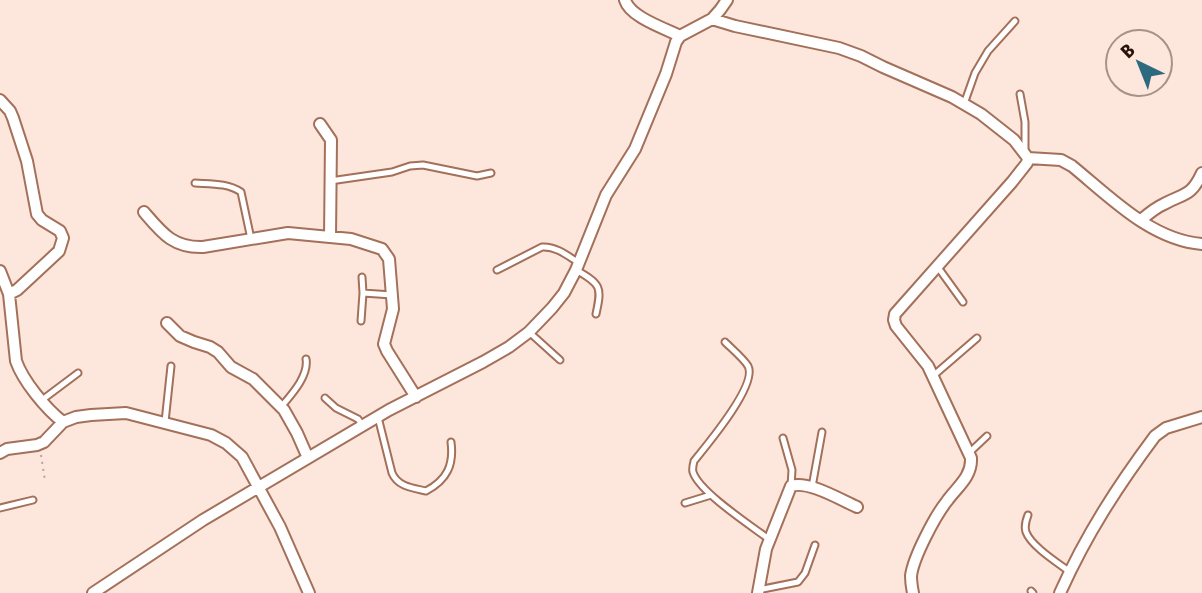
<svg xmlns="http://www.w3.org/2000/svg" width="1202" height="593" font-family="'Fira Sans Condensed',sans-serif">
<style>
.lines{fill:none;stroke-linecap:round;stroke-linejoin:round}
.lane-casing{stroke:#a3705a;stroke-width:9}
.street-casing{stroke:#a3705a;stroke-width:14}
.path{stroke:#b9a399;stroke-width:2;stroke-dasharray:2 5;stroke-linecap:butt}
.lane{stroke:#fff;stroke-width:5}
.street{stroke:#fff;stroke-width:10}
</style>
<rect width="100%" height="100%" fill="#fde6dc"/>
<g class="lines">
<defs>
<path id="lane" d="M1020 94 1025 122V150
M964 104 975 73 988 51 1015 21
M330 181 392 172 410 166 423 165 477 176 491 173
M195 183C211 184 228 183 241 192L251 239
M937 266 963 302
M497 270 542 247C556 246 568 256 579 263
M576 270C601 284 602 287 596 314
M363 293 392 295
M361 321 363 293 362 277
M529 332 560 360
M725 342C731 348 744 359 748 366 758 385 706 446 694 461 693 465 692 469 693 472 699 492 753 527 770 540
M933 376 977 338
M325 398 336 408 358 419 363 426
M42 400 78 373
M281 407C291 395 309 376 306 359
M378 417 392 473C398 487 413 488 426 491 447 480 454 465 451 442
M165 422 171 366
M783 438 792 470 791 486
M969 453 987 436
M812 487 822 432
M685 503 711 495
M0 508 33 500
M1028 515C1026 520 1024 526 1026 532 1031 546 1058 563 1070 572
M758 590 798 582 805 573 815 545
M1031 591 1033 593"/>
<path id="street" d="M625 0C630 17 664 28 680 36
M712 19 735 26 839 48 861 56 883 67 952 97 981 114 1014 140 1028 158 1027 163 1012 182 895 314 894 320 896 326 928 366 971 458C972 477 957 487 947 501 935 516 913 558 911 576 911 582 912 588 913 593
M0 100 10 111 13 118 27 161 37 214 42 220 60 231 63 238 59 251 17 290 9 294 16 361C23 381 46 409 63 422
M320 124 331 140 330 237
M1028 158 1061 160 1072 166C1110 197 1151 240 1202 244
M144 212C162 233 173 248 203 247L288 233 351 239 382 249 389 259 393 309 384 344 387 351 416 397
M1141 220C1148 214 1155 208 1164 204 1184 193 1191 197 1202 173
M0 271 9 294
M167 323 180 336 194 342 210 347 218 352 231 367 253 379 284 410 297 433 308 458
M0 453 7 449 37 445 44 442 63 422 76 417 91 415 126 413 211 435 226 443 242 457 280 527 309 593
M93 593 203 520 389 410 483 362 509 347 529 332 552 308 564 293 576 270 606 195 635 149 666 74 676 42 680 36 712 19 720 10 727 0
M758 593 766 549 791 486C808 480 841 500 857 507
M1060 593C1086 535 1117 487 1155 436L1166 428 1202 417"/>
</defs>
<!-- lane casing -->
<use href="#lane" class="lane-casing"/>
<!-- street casing -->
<use href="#street" class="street-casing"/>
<!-- path -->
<path class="path" d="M41 455 45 481"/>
<!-- lane -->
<use href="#lane" class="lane"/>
<!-- street -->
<use href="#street" class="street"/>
</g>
<!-- north arrow -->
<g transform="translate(1139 63) rotate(317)"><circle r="33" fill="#fde6dc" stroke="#a79288" stroke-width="2"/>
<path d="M0-5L12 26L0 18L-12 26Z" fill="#2d6a80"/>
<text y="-10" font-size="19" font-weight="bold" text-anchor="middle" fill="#27130b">B</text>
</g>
</svg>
